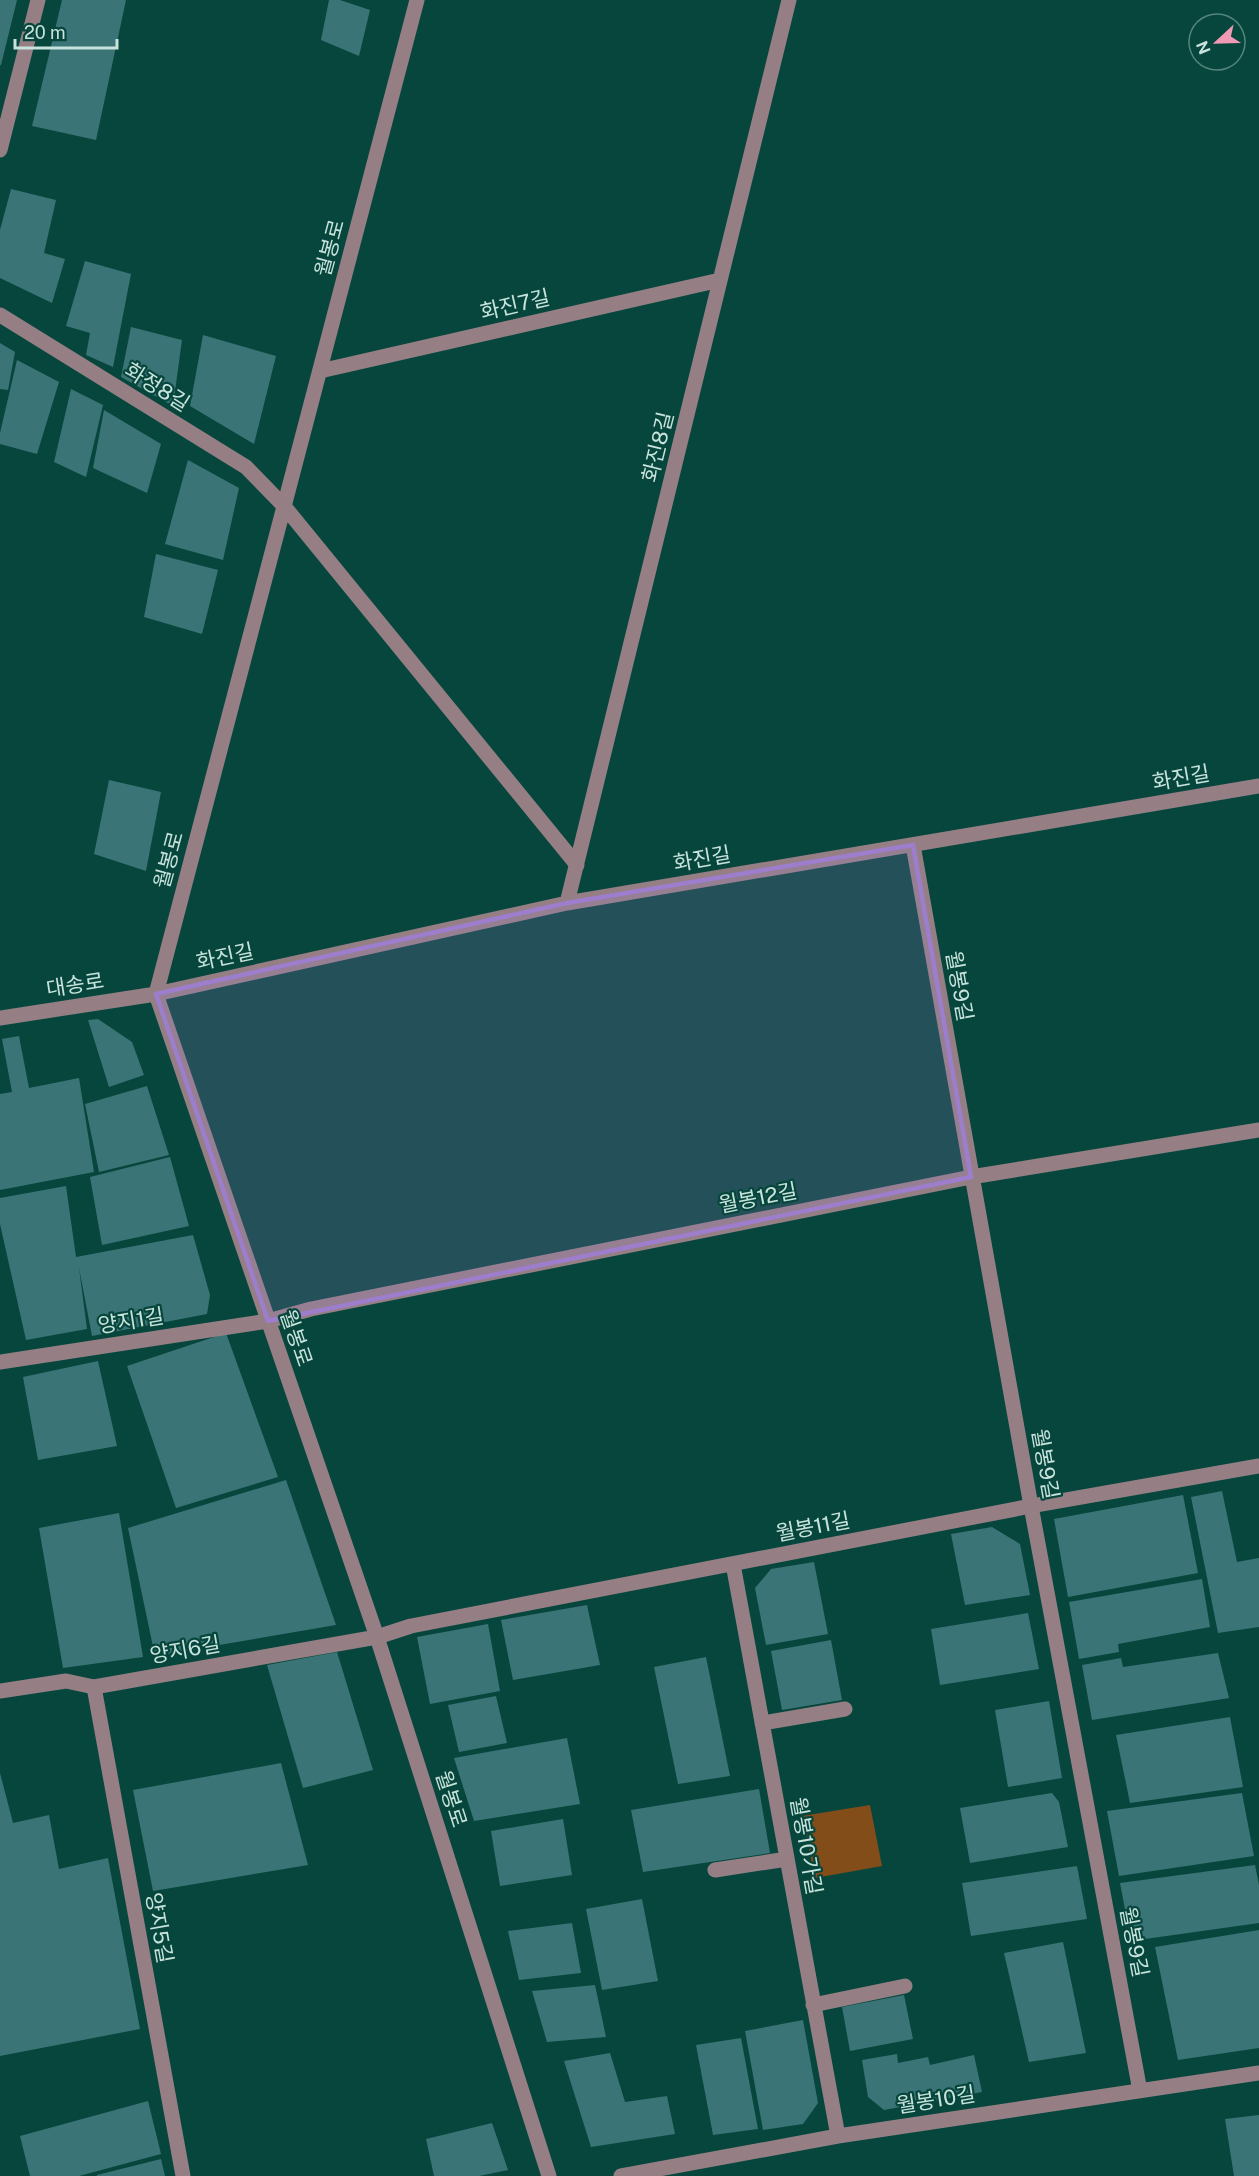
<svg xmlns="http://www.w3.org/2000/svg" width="1259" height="2176" font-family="'Public Sans','Noto Sans KR',sans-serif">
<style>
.green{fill:#834d1a}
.building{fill:#3a7477}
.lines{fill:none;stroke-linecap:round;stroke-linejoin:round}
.minor{stroke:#957f85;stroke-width:15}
.marked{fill:#9d7ecc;fill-opacity:0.2;stroke:#9d7ecc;stroke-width:4.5;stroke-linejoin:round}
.labels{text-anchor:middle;stroke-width:4.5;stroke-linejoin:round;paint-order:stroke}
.street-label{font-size:21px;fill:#c7e3dc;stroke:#07463c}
</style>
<rect width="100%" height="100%" fill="#07463c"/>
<!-- green -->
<path class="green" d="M870 1805 882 1866 815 1878 802 1816Z"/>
<!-- building -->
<path class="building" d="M0 0H17L1 65H0Z
M62 0H126L96 140 32 126Z
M329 0H340L370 10 359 56 321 40Z
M11 189 56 200 44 253 65 259 52 303 0 278V230Z
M85 261 131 274 113 367 86 355 90 333 66 326Z
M131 327 182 340 173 406 121 377Z
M203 335 276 356 254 444 190 406Z
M0 343 15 352 8 390 0 389Z
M17 360 59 382 37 454 0 444V433Z
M71 389 103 405 86 477 54 462Z
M104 410 161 444 147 493 93 468Z
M188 460 239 488 223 560 165 544Z
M156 554 218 570 202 634 144 617Z
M109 780 161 792 146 871 94 854Z
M98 1019 132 1042 144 1075 109 1087 88 1020Z
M19 1036 29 1088 79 1078 94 1172 0 1190V1094L12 1092 2 1039Z
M147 1086 169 1155 99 1172 85 1104Z
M170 1157 189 1226 102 1245 90 1177Z
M66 1186 76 1257 193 1235 210 1295 207 1314 92 1336 79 1268 87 1329 26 1340 0 1224V1198Z
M226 1333 278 1477 176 1508 127 1366Z
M98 1361 117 1446 38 1460 23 1377Z
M286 1480 336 1625 155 1656 128 1528Z
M1222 1491 1237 1562 1259 1558V1627L1218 1633 1191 1497Z
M1183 1495 1198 1573 1068 1597 1054 1519Z
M119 1513 143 1657 63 1668 39 1528Z
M992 1527 1020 1544 1030 1595 965 1605 951 1534Z
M814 1562 828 1634 766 1645 755 1588 771 1569Z
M1202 1579 1210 1627 1118 1644 1119 1652 1079 1659 1069 1602Z
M587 1605 600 1665 513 1680 501 1620Z
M1028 1613 1039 1669 940 1685 931 1629Z
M488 1624 500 1691 430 1704 417 1637Z
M831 1640 842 1700 782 1710 771 1651Z
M337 1652 373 1770 303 1788 267 1665Z
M1218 1653 1229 1698 1092 1720 1082 1665 1121 1658 1123 1667Z
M706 1657 730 1776 678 1784 654 1667Z
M496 1696 507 1743 459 1752 448 1705Z
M1049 1701 1062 1778 1008 1787 995 1710Z
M1230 1717 1243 1787 1130 1803 1116 1735Z
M567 1738 580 1804 474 1821 454 1758Z
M281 1763 308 1865 153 1891 133 1790Z
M0 1773 13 1823 49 1815 59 1869 108 1858 140 2029 0 2056Z
M759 1789 770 1853 643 1872 631 1810Z
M1052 1793 1059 1802 1068 1847 970 1863 960 1808Z
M1242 1793 1254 1856 1119 1876 1107 1811Z
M563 1819 572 1875 500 1886 491 1831Z
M1255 1865 1259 1885V1923L1131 1941 1120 1883Z
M1077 1866 1087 1919 971 1936 962 1883Z
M642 1899 658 1981 602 1990 586 1909Z
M572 1923 581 1973 519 1980 508 1931Z
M1259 1930V2048L1178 2060 1155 1947Z
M1063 1942 1086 2053 1029 2062 1004 1953Z
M595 1985 606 2037 547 2042 532 1991Z
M904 1995 913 2039 850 2051 842 2007Z
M803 2020 818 2103 803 2124 763 2130 745 2031Z
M741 2038 758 2129 713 2135 696 2045Z
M610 2053 625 2102 667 2096 675 2134 591 2147 564 2061Z
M897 2054 898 2063 928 2057 930 2065 974 2055 982 2092 884 2110 868 2097 862 2060Z
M148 2101 161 2154 79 2176H30L20 2136Z
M1259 2115V2176H1234L1225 2119Z
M492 2123 508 2170 479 2176H434L426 2139Z
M161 2159 165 2176H97V2175Z"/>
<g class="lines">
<!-- minor -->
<path class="minor" d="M417 0 156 994 377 1637 549 2176
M0 150 38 0
M0 315 246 467 284 506 577 865
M320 371 720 280
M913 845 1031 1506 1140 2091
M567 903 789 0
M0 1018 156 994 567 903 1259 786
M0 1362 268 1321 311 1309 971 1177 1259 1130
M733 1564 838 2136
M94 1687 183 2176
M0 1691 66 1681 94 1687 377 1637 411 1626 1031 1506 1259 1466
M762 1723 845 1709
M715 1870 787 1859
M813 2005 905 1986
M621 2176 838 2136 1259 2073"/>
</g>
<!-- marked area -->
<path class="marked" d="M913 845 971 1177 268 1321 156 994 567 903Z"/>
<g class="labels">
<!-- street labels -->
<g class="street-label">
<text transform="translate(330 248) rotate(-75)" y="7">월봉로</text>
<text transform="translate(515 305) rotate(-13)" y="7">화진7길</text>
<text transform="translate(157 387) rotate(32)" y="7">화정8길</text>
<text transform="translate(658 447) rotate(-76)" y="7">화진8길</text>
<text transform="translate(1181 778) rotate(-10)" y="7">화진길</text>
<text transform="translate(702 859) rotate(-10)" y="7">화진길</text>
<text transform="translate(169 860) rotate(-75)" y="7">월봉로</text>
<text transform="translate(225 957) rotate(-12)" y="7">화진길</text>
<text transform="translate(75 985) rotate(-9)" y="7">대송로</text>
<text transform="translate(959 986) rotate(80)" y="7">월봉9길</text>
<text transform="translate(758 1198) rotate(-11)" y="7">월봉12길</text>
<text transform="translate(131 1321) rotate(-9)" y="7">양지1길</text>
<text transform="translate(296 1338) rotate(71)" y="7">월봉로</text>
<text transform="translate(1045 1464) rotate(80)" y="7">월봉9길</text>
<text transform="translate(813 1527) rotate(-11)" y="7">월봉11길</text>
<text transform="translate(185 1650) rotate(-10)" y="7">양지6길</text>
<text transform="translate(451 1799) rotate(72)" y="7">월봉로</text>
<text transform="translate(806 1846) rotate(80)" y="7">월봉10가길</text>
<text transform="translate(159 1928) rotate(80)" y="7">양지5길</text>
<text transform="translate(1134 1942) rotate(79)" y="7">월봉9길</text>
<text transform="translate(936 2100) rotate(-9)" y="7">월봉10길</text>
</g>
</g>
<!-- north arrow -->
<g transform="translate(1217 42) rotate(248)"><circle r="28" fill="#07463c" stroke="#54857c" stroke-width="1.5"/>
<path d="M0-4.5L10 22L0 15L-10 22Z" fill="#f09ab5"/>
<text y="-9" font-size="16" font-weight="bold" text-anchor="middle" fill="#c7e3dc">N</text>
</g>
<!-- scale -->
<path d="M15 39v9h102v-9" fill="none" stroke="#c7e3dc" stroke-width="3"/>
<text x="24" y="39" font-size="18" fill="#c7e3dc" stroke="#07463c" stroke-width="4.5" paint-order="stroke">20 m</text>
</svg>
